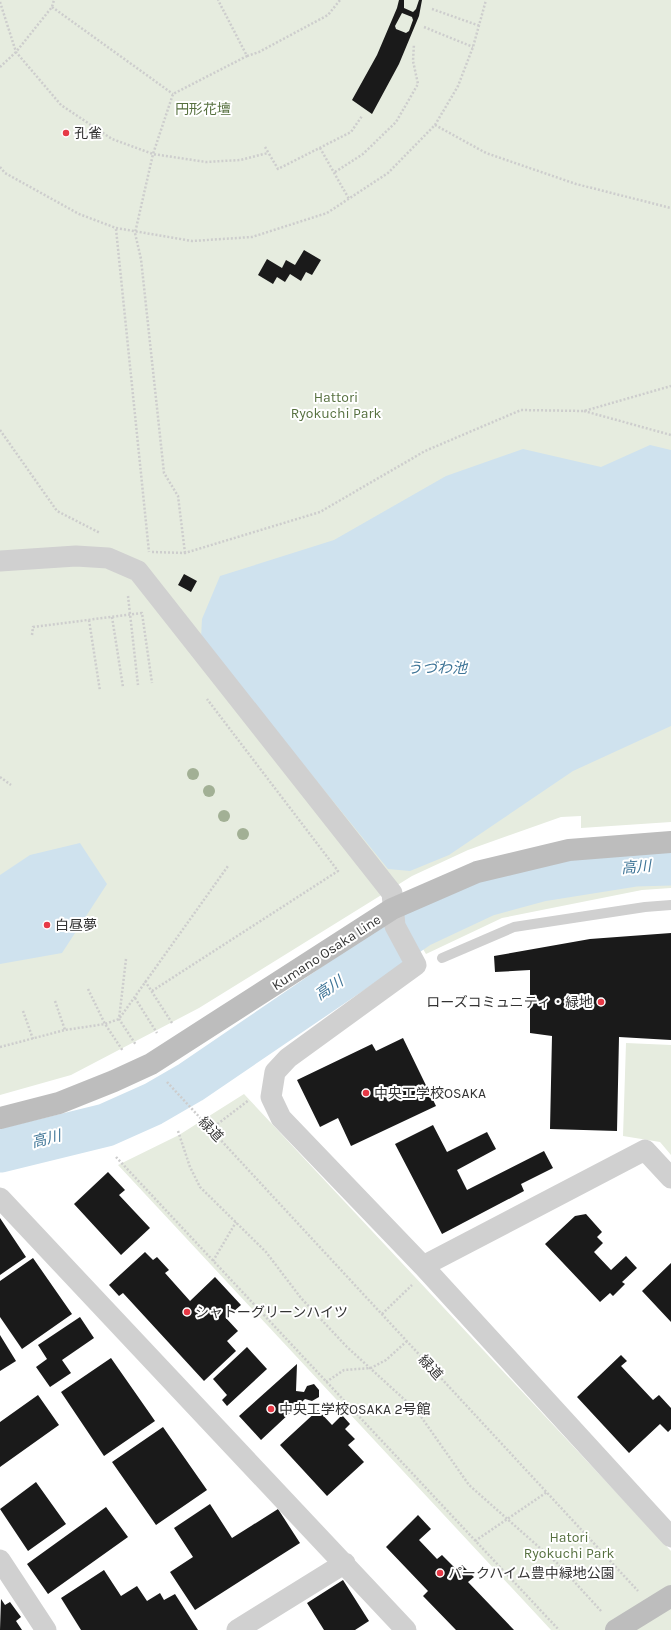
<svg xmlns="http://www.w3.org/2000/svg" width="671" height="1630" font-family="Karla,'Noto Sans JP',sans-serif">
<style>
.green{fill:#e6ecdf}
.water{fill:#cfe2ee}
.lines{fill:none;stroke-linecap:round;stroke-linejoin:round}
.river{stroke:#cfe2ee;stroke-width:43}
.building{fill:#1a1a1a;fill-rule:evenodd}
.path{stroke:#cdcdcd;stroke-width:2.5;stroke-dasharray:2 2;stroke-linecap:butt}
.lane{stroke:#d0d0d0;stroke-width:10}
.street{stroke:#d0d0d0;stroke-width:21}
.secondary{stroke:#bdbdbd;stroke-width:22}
.secondary-bridge{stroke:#bdbdbd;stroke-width:22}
.tree{fill:#a2b095}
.poi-dot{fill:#e63946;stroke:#fff;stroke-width:1.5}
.labels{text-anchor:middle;stroke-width:4;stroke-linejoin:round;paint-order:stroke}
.park-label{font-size:14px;fill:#56703f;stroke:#fff}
.poi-label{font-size:14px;fill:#333;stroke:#fff;text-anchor:start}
.street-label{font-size:14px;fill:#333;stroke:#fff}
.water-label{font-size:15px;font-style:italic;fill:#3f7597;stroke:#fff}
</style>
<rect width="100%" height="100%" fill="#fff"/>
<!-- green -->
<path class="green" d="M0 0H671V822L581 828V816L561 817 468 850 412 876 199 1008 71 1075 0 1095Z
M671 871V888L642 890 502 918 426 954 417 939C441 927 465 911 491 902 545 882 614 872 671 871Z
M626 1043 671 1045V1155L660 1142 623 1136Z
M244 1094 671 1551V1630H551L118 1165 179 1135Z"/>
<!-- water -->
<path class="water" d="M650 445 671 450V726L573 771 449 855 410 871 388 869 201 638 202 619 220 576 334 540 446 476 523 449 601 467Z
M80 843 107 884 62 953 0 964V875L30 855Z"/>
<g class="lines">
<!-- river -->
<path class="river" d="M0 1151 106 1125 153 1104 191 1082 420 926 486 895 541 880 635 865 671 864"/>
</g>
<!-- building -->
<path class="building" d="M399 0H404V8L413 12 416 9 419 0H422L419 16 399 64 372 114 352 100 377 55 397 8ZM402 13 412 17 413 20 409 31 406 33 396 29 395 26Z
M304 250 321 260 312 275 306 272 301 281 290 274 285 282 277 277 273 284 258 275 267 259 282 268 286 260 295 265Z
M184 574 197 581 191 592 178 585Z
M671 933V1040L619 1037 617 1131 550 1129 552 1036 530 1033V970L495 972 494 956 590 939Z
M403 1038 436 1106 351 1146 338 1118 320 1127 297 1080 372 1044 376 1051Z
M433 1125 447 1152 487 1132 496 1149 457 1170 467 1190 544 1151 553 1168 521 1184 524 1191 442 1234 395 1144Z
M108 1172 125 1190 119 1195 150 1228 121 1255 74 1204Z
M586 1214 602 1232 597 1237 603 1243 594 1252 611 1270 626 1256 637 1268 622 1282 625 1284 613 1296 610 1293 600 1302 545 1244 575 1216Z
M0 1218 26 1257 0 1275Z
M145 1252 153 1260 157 1257 169 1270 165 1273 190 1301 215 1277 241 1305 226 1318 238 1331 227 1341 236 1351 204 1381 123 1293 119 1296 109 1285Z
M33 1258 72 1314 22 1349 0 1317V1281Z
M671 1263V1322L642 1291Z
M80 1317 94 1338 62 1360 71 1373 50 1387 36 1367 47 1359 38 1345Z
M0 1335 16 1361 0 1371Z
M247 1347 267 1369 227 1406 222 1400 227 1395 213 1379Z
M621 1355 627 1361 621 1366 653 1400 659 1395 671 1408V1429L668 1432 660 1424 629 1453 577 1397Z
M111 1358 155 1421 104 1456 61 1392Z
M297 1364 296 1391 304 1392 307 1386 314 1384 319 1390V1397L312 1401 305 1399 261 1440 239 1416Z
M38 1395 59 1425 0 1467V1422Z
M318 1410 332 1425 342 1415 350 1424 345 1429 355 1439 348 1445 364 1462 327 1496 280 1445Z
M163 1427 207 1490 156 1525 112 1462Z
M36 1482 66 1524 28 1551 0 1509Z
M210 1504 232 1538 278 1509 300 1543 195 1610 170 1572 193 1557 174 1528Z
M106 1507 128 1537 48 1594 27 1564Z
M418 1515 431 1529 419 1540 437 1559 442 1555 457 1570 462 1565 474 1577 468 1582 514 1630H456L423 1596 428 1591 386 1547Z
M104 1570 121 1596 137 1586 147 1601 160 1593 164 1600 175 1594 198 1630H81L61 1598Z
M343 1580 369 1621 355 1630H324L307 1603Z
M1 1599 5 1605 10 1602 21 1617 16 1621 22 1630H0Z"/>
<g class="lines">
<!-- path -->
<path class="path" d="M0 2 16 52 61 105 112 139 153 154 206 162 240 160 268 153
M52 7 173 94
M432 9 480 26
M424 27 473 47
M247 56 259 52 328 15 340 0
M0 67 16 52 52 7 54 0
M435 125 486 153 576 184 671 208
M265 147 278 169 351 132 362 116
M320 148 349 199
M0 167 5 173 79 214 116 228 192 241 252 237 327 213 388 173 435 125 458 86 473 47 486 0
M335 172 363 154 396 122 418 84 413 61 414 44
M116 229 149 552
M584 411 671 435
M0 430 57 511 100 533
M152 552 185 553 320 512 425 451 521 410 584 411 671 386
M185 553 178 496 164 473 141 259 135 233 153 154 173 94 247 56 218 0
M128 596 138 685
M112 617 123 687
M89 620 100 691
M32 635 33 627 142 613 152 683
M0 777 11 785
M126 959 119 1019 136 1045
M145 981 172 1023
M88 989 105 1024 123 1051
M152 991 338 871 207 699
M135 998 157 1033
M55 1001 65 1030
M23 1011 33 1039
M0 1047 65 1030 105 1024 119 1019 228 866
M167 1082 638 1591
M211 1129 249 1100
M178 1131 190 1167 200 1187 266 1252 301 1298 347 1347 417 1411 469 1485 558 1564 602 1612
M116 1157 559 1630
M213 1261 236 1222
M382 1314 412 1285
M326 1382 344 1370 371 1368 386 1360 407 1341
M475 1541 547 1492"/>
<!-- lane -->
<path class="lane" d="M442 958 514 927 645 907 671 905"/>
<!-- street -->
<path class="street" d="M0 561 76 556 108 558 138 571 392 893 395 926 416 965 288 1058 275 1072 271 1097 281 1118 423 1266 671 1537
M0 1198 406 1630
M423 1266 645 1150 671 1178
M0 1560 46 1630
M237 1630 345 1563"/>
<!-- secondary -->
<path class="secondary" d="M0 1118 59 1103 114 1081 151 1064 392 909 477 872 569 850 671 842"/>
<!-- secondary-bridge -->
<path class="secondary-bridge" d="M616 1630 671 1596"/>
</g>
<!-- trees -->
<g class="tree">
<circle cx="193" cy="774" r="6"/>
<circle cx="209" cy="791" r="6"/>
<circle cx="224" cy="816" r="6"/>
<circle cx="243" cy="834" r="6"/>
</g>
<!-- markers -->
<g class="poi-dot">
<circle cx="66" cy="133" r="4"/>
<circle cx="47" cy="925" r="4"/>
<circle cx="601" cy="1002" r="4"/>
<circle cx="366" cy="1093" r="4"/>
<circle cx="187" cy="1312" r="4"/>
<circle cx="271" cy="1409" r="4"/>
<circle cx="440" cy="1573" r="4"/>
</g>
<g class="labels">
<!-- park labels -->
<g class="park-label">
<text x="203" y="114">円形花壇</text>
<text x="336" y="402">Hattori<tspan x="336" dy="16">Ryokuchi Park</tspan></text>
<text x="569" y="1542">Hatori<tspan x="569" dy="16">Ryokuchi Park</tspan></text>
</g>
<!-- poi labels -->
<g class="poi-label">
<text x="74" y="138">孔雀</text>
<text x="55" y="930">白昼夢</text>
<text x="593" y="1007" text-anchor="end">ローズコミュニティ・緑地</text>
<text x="374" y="1098">中央工学校OSAKA</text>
<text x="195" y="1317">シャトーグリーンハイツ</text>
<text x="279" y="1414">中央工学校OSAKA 2号館</text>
<text x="448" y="1578">パークハイム豊中緑地公園</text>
</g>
<!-- street labels -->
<g class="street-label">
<text transform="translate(326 952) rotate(-33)" y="5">Kumano Osaka Line</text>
<text transform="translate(211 1129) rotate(46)" y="5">緑道</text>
<text transform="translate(431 1367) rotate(47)" y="5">緑道</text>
</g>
<!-- water labels -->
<g class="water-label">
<text x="437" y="673">うづわ池</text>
<text transform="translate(636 867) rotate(-5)" y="5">高川</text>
<text transform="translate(329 988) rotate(-34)" y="5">高川</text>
<text transform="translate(46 1139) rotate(-14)" y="5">高川</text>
</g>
</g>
</svg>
